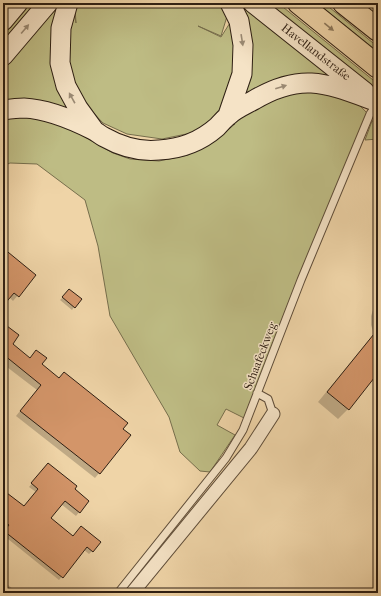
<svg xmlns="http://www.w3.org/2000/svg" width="381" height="596" font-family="'IM FELL French Canon',serif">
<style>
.green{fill:#bebc84;stroke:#766e4c}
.shadow{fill:#0003}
.building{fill:#d39569;stroke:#2e1f13}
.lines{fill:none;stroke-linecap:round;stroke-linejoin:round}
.lane-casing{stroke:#5e4c38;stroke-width:9}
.street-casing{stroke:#5e4c38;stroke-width:15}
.secondary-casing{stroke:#2e1f13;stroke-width:21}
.highway-casing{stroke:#2e1f13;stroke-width:24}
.lane{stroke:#f5e3c6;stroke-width:7}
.street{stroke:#f5e3c6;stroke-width:13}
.secondary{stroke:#f5e3c6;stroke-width:19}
.highway{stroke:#efd4a7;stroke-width:22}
.oneway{fill:#8e7a5d}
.oneway2{fill:#9b8b75}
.labels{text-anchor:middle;stroke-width:3;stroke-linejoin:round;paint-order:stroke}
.street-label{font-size:12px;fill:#2e1f13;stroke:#f5e3c6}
</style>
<rect width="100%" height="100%" fill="#efd4a7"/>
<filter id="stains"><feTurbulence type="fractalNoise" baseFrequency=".005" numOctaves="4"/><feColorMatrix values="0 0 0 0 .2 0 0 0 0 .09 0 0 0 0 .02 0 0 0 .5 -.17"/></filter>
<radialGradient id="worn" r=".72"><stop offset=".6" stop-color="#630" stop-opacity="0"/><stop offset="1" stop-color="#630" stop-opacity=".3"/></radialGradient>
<!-- green -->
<path class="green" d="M29 3H38L3 44V33Z
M61 3 73 6 76 23 75 8 78 3H221L228 13 221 36 198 26 221 37 242 4 331 76 368 114 305 262 244 418 226 409 217 425 235 435 210 472 200 471 180 452 169 417 110 316 98 246 85 200 37 164 10 163 3 166V117L18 114 57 121 113 153 130 159 159 161 188 155 212 142 235 124 162 139 127 134 103 123 85 104 71 115 3 104V70Z
M268 3H278L378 84V92Z
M317 3H324L378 47V52Z
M372 121H374L378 123V139L365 140Z"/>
<!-- shadow -->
<path class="shadow" d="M3 249 35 275 13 301 9 297 3 305Z
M67 293 74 307 72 310 60 300Z
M378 301V372L348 409 338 419 318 402 374 334 371 325V316L374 307Z
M3 324 11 344 29 359 32 356 40 364 130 436 95 478 16 416 37 390 3 364Z
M45 467 88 501 76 516 61 504 50 518 73 537 78 531 92 551 89 554 84 550 59 580 3 535 6 529 3 526V491L24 508 36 492 29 487Z
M3 581 18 593H3Z"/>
<!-- building -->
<path class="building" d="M3 248 36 275 19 297 14 293 3 306Z
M69 289 82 299 75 308 62 297Z
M3 323 19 335 13 344 30 358 36 350 47 358 42 364 59 378 64 372 128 423 123 429 131 435 100 474 20 411 41 385 4 355H3Z
M378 329V373L349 410 327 392Z
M48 463 77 486 75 489 89 501 80 513 65 501 51 518 73 536 81 526 101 542 93 552 87 547 63 578 4 531 9 525 3 520V490L24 506 38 489 31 483Z"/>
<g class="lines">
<defs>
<path id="lane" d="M257 393 268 399 273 414
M118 593 226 458 243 430 301 280 370 114 378 102"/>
<path id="street" d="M132 593 251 448 273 414"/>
<path id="secondary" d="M68 3 61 28 60 63 66 86 78 108 94 130
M253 3 365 92
M3 21 18 3
M3 56 48 3
M3 110C10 109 17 108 24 108 48 109 73 120 93 130 97 132 100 135 104 137 120 146 140 152 159 150 180 149 201 141 217 127 221 123 224 119 228 116 235 109 245 105 254 100 303 71 328 84 378 102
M228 115 242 74 243 45 239 21 230 3"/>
<path id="highway" d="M299 3 378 67
M344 3 378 30"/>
</defs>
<!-- lane casing -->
<use href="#lane" class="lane-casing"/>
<!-- street casing -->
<use href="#street" class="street-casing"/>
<!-- secondary casing -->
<use href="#secondary" class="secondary-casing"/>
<!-- highway casing -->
<use href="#highway" class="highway-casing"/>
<!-- lane -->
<use href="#lane" class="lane"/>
<!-- street -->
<use href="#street" class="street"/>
<!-- secondary -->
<use href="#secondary" class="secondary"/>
<!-- highway -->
<use href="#highway" class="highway"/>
</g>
<!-- one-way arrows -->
<defs><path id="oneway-solid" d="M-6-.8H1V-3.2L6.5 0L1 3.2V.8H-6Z"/></defs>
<use class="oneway" href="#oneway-solid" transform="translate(329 27) rotate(39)"/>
<g class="oneway2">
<use href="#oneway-solid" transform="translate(25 29) rotate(-50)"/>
<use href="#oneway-solid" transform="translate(242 40) rotate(81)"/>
<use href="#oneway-solid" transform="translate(281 87) rotate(-17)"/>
<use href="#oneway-solid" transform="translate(72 98) rotate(-119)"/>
</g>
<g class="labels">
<!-- street labels -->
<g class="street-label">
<text transform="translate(316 52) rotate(38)" y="4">Havellandstraße</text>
<text transform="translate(260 356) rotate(-69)" y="4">Schaafeckweg</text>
</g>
</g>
<!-- margin -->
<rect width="381" height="596" fill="none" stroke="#efd4a7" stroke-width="16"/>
<rect x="4" y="4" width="373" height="588" fill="none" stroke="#2e1f13" stroke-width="2"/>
<rect x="8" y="8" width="365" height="580" fill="none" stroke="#2e1f13"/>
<rect width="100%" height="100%" filter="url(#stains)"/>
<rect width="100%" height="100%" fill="url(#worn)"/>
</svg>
